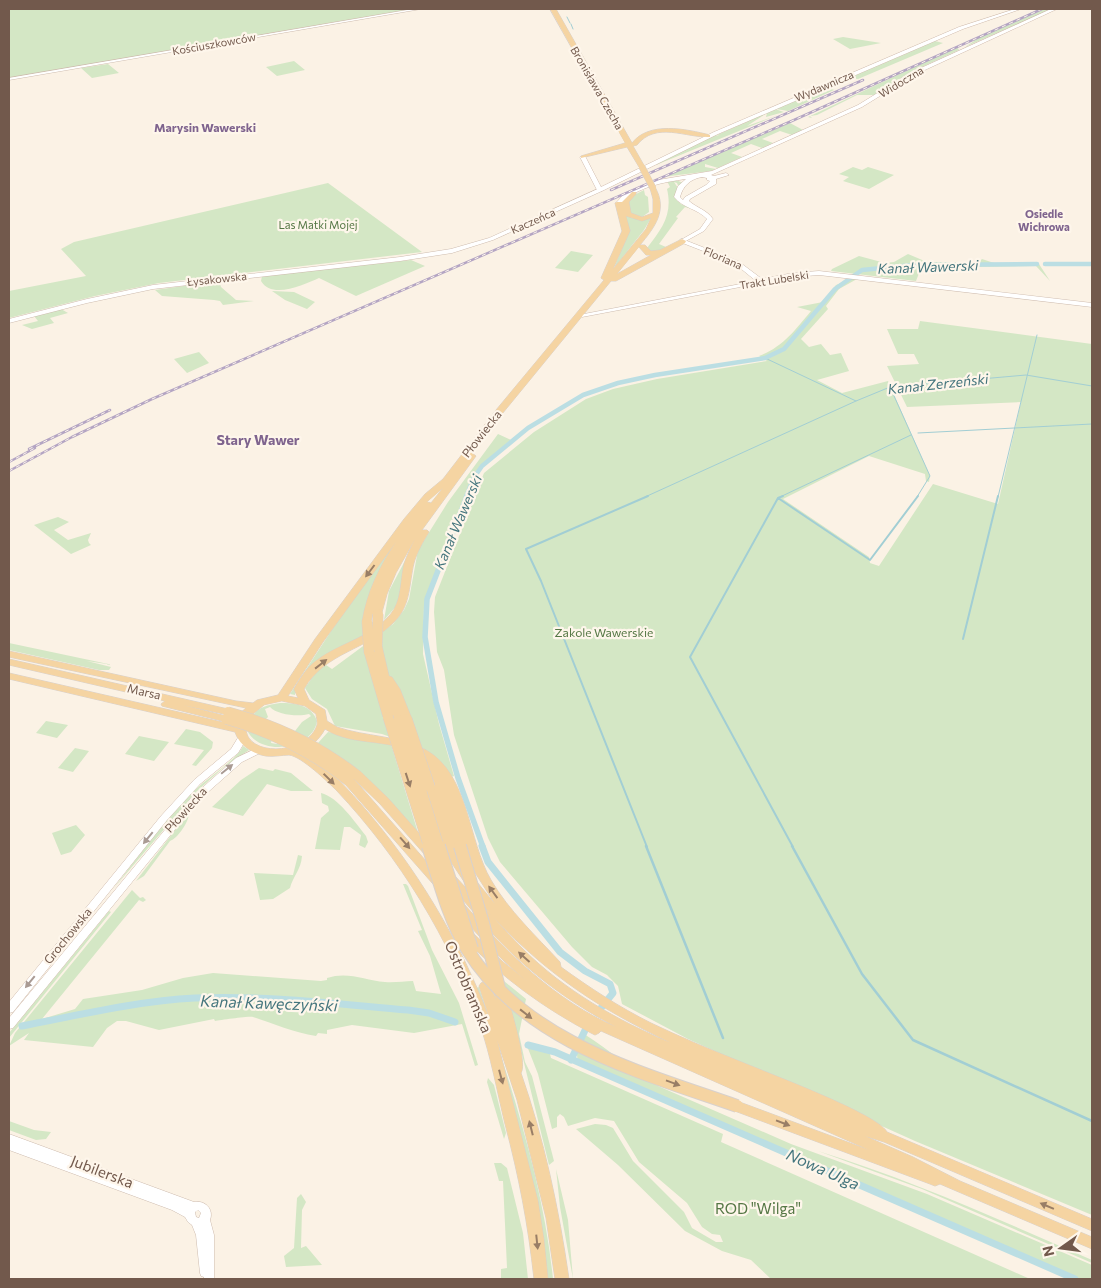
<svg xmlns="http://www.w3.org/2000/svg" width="1101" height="1288" font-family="Commissioner,sans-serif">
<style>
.green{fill:#d4e7c5;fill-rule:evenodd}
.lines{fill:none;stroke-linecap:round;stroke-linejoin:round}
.stream-far2{stroke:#a2ced4;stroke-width:1}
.stream-far1{stroke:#a2ced4;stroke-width:2}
.stream{stroke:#a2ced4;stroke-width:2.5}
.canal-far2{stroke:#bbdee3;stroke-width:4.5}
.canal-far1{stroke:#bbdee3;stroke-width:5.5}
.canal{stroke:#bbdee3;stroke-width:7}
.tertiary-casing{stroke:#cebcaf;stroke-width:1}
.secondary-casing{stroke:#d0bbad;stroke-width:1}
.primary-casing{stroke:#d8d1cd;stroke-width:1}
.tertiary{fill:#fff;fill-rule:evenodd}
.secondary{fill:#fff;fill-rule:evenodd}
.primary{fill:#f5d4a2;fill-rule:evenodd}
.rail-casing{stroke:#b4a5c3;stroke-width:2.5}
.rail{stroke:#fef6eb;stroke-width:1;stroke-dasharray:4;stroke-linecap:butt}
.primary-bridge-far2-casing{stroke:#d8d1cd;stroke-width:7;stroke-linecap:butt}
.primary-bridge-far1-casing{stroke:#d8d1cd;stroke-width:11;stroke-linecap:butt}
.primary-bridge-casing{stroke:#d8d1cd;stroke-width:14;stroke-linecap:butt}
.primary-bridge-far2{stroke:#f5d4a2;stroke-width:6}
.primary-bridge-far1{stroke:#f5d4a2;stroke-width:10}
.primary-bridge{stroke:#f5d4a2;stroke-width:12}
.oneway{fill:#997e66}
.oneway2{fill:#aa9b94}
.labels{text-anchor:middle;stroke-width:4.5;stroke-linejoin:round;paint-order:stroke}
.far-street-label{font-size:11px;fill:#72594c;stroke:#fef6eb}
.far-neighbourhood-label{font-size:11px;font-weight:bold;fill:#7f648e;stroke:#fef6eb}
.far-park-label{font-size:11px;fill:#557745;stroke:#fef6eb}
.far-quarter-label{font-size:12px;font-weight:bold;fill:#7f648e;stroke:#fef6eb}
.street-label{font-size:12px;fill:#72594c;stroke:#fef6eb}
.park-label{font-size:12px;fill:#557745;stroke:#fef6eb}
.water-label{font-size:14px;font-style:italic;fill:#44757d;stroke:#fef6eb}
.neighbourhood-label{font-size:14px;font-weight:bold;fill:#7f648e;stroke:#fef6eb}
.near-street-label{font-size:15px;fill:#72594c;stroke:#fef6eb}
.near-park-label{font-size:15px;fill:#557745;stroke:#fef6eb}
.near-water-label{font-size:16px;font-style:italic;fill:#44757d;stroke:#fef6eb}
</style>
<rect width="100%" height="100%" fill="#fbf2e5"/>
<!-- green -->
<path class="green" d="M9 9H412L9 78Z
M1045 9H1052L965 47 974 41 973 40Z
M843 37 881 43 850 49 833 39Z
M935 41 943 43 858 79 849 78 835 84Z
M957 47 959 50 911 72 874 95H857L817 115 810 116 812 118 808 117Z
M294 61 305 70 277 76 266 67Z
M108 64 119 73 92 78 81 68Z
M833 85 828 87 834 90 788 111 776 109Z
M775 109 784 112 766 117 767 113 747 126 778 115 656 165 675 152 715 135 719 136 717 135Z
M790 123 803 130 792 135 780 131 762 139 773 143 762 148 751 144 731 153 742 157 718 168 705 164V167L716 169 711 171 662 177Z
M853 167 862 170 868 167 894 175 869 189 843 181 849 177 839 174Z
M676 180 683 183 679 188 677 183 674 182 678 188 675 198 681 204 692 209 685 207 676 217 678 218 659 244 666 247 658 252 650 251 647 248C662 229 673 214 667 189L670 187 667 181Z
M328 183 422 252 159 283 95 296 9 318V291L86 276 61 249 74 242Z
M644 190 645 195 648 197 649 212 642 217 630 213 628 206 630 197Z
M620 207 632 218H651L644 230 614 268 628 234Z
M571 251 593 255 578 272 555 268Z
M908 254 927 262H979L982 259 994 263 1039 264 1050 281 1036 266 921 268 916 281 831 271 832 269 859 256 885 263 894 262Z
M411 260 425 266 356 296 319 278C305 284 272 300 261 281L262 276Z
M852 279H857L839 289 826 306 828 309 801 339 809 347 821 344 830 355 841 353 849 371 817 380 842 393 888 381 930 476 929 482 926 481 925 474 869 456 783 499 869 557 870 563 879 566 933 484 998 504 1021 402 907 407 887 366 919 364 914 354H898L887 329H918L920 321 1092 344V1215L915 1141 688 1039 622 1004 618 986 607 975 592 967 572 947 500 862 488 838 454 735 444 670 437 652 434 612 435 597 484 473 534 432 586 399 613 389 657 379 767 361 759 356C783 347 795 330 811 311L797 307 823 302 836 285Z
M219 281 221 287 236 300 254 301 223 305 220 301 214 300 162 296 155 290Z
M272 291 294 292 315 302 307 309 285 300Z
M61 309 68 313 50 318 54 323 32 329 22 325 38 321 34 316Z
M199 352 209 363 187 373 174 359Z
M498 434 511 440 480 466 471 479 424 604 423 654 439 724 454 776 451 777 424 749 382 734 335 726 327 709 312 699 305 688 316 672 326 665 332 669 393 624 404 610 409 599 418 550 448 502Z
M58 517 69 522 54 530 68 540 91 533 88 540 89 543 70 552 89 543 91 545 71 554 34 525Z
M407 525C385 560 362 592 363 636L335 651 295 689V695L290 694 337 622Z
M408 555 399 603 384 620 389 591Z
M9 643 113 665 87 661 111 667 109 670H99L9 650Z
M280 703C295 703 312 705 317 721 313 750 259 757 247 730 252 710 260 706 280 703ZM270 707C277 715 299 717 309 714L311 716 302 722 295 731 278 739 277 744 271 743 272 739 252 732 268 717 265 709Z
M46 721 68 725 57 738 36 733Z
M186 729 200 732 213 742 212 748 196 766 192 765 204 750 174 744Z
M328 732 391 744 419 836 318 743Z
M139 736 169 742 154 761 125 754Z
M243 746 249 750 224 767 196 792 113 889C138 857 163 822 192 793 204 780 237 760 243 746Z
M75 748 89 751 73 772 58 768Z
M259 768 273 771 275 769 291 773 313 791H291L267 784 243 816 212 807 241 780Z
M321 793C338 797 354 821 366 836L368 842 365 848 359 845 361 835 350 827H344L340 850 315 849 321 818 329 811 328 806 322 803Z
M189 815C187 824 178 838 170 841L144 876 136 881 179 825Z
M76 825 85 835 71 852 61 855 52 833Z
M298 855 302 856C301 870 293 876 290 888L273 899 260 900 254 873 293 875Z
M403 884H406L408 886 432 950 459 1003 478 1065 475 1066 462 1024 414 1033 352 1025 327 1030V1034L318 1033 316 1036C294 1033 272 1023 253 1017 250 1016 221 1020 215 1021L214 1019 159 1030 126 1021H117L107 1028 93 1047 24 1040 29 1033 9 1046 15 1033 132 890 140 898 143 897 146 900 143 902 139 900 42 1019 75 1009 83 999 142 990 183 978 213 973 321 981 327 980V978C347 971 365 980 385 982 394 983 404 981 413 981L416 991 441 994 430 956 418 931 422 930Z
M109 911 111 912 9 1038V1033Z
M504 981 526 999 519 1034 525 1062 532 1076 554 1161 549 1165Z
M479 987C509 1081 543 1179 553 1279H548L540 1216 476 988Z
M584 1034C610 1050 632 1071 658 1086L791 1144 927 1194 1092 1265V1279H1081L1034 1260 578 1060C575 1053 579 1040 584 1034Z
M527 1046 550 1054 551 1058 723 1134 721 1142 1030 1279H771L751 1260 722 1251 685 1231 618 1165 576 1129 595 1124 606 1125 613 1128 633 1161 684 1212 692 1228 716 1242H723L720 1235 712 1234 702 1227 687 1203 639 1162 614 1121 595 1118 568 1126 564 1117 560 1114 557 1117V1127L552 1129 538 1074Z
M488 1078 494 1085 506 1133 504 1139 487 1082Z
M9 1121 34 1130 51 1132 46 1139 36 1140 9 1130Z
M818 1151C912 1180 1002 1221 1092 1260V1263L922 1189Z
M494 1163H501L507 1168 523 1233 528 1279H501V1269L507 1268 503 1181H499Z
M556 1169 568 1220 573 1279 560 1207Z
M301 1194 306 1202 302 1210 301 1248 306 1246 322 1265 286 1267 284 1256 294 1248 297 1198Z"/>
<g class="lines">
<!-- stream-far2 -->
<path class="stream-far2" d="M567 17 570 23
M571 24 573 29
M765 358 856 401 890 387 1026 375 1092 386
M890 387 930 476 917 497
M918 433 1092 424
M645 497 856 401
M780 497 911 435
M998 497 1037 335"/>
<!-- stream-far1 -->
<path class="stream-far1" d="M783 496 778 498 870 560 918 496
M778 498 690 657 793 847
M963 639 998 496
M647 847 541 581 526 549 648 496"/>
<!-- stream -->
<path class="stream" d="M646 846 723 1038
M792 846 862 974 913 1040 1092 1121"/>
<!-- canal-far2 -->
<path class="canal-far2" d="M1045 264H1092
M466 497 473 479 482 466 528 428 583 395 618 383 655 375 765 358 784 349 835 289 862 270 913 265 1037 264"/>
<!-- canal-far1 -->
<path class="canal-far1" d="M467 496 427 599 425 637 436 702 458 778 483 847"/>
<!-- canal -->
<path class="canal" d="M482 846 488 862 560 952 585 971 610 984 613 993 597 1013
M22 1026C79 1015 137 1001 195 998 266 995 337 1004 408 1010L429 1013 455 1022
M528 1045 555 1052 1075 1279
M571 1060 588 1024"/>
<defs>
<path id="tertiary" d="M413 9H421L9 80V78Z
M600 188 602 189V191L493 240 452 253 400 261 153 289 87 303 9 323V319L87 299 153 285 400 257 451 249 489 238Z
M682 239 738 261 762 279 793 273 819 271 1092 303V307L819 275 793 277 582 317V315L584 314 756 281 734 263 680 242V240Z
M9 1134 194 1202C205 1200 214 1209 210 1220L214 1235V1279H204V1277L201 1276 200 1273 196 1235 192 1225 188 1222 185 1217 172 1210 9 1150ZM198 1210 201 1213 199 1218 196 1217 195 1212Z"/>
<path id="secondary" d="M1015 9H1021L963 29 718 134 602 191 597 190 580 157 585 156 601 187 714 132 959 27Z
M1051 9H1057L914 75 862 107 711 175 714 176 726 173 729 175 716 179V184L690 199 689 201C697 208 707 210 713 219L704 231 684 242 679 241 700 229 707 219C698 209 683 208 674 197L678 186 686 179C664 182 636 187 621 204L616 203 624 194 658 180 712 171 858 105 910 73ZM702 177 707 178V180L710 181 706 185 685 197 683 200 680 197C683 186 690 179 702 177Z
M242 735 247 738 238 753 200 784 167 820 13 1012 9 1013V1002L161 816 194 780 231 749 239 736Z
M259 747 262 748 264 750 262 752 242 762 199 800 13 1028 9 1029V1018L193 796 236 758Z"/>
<path id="primary" d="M550 9H556L632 143C649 121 686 129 710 135V137C686 138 656 121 637 145L633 146 645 167 642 169 639 167 627 147 581 158V156L625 143Z
M653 186 655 187C668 210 655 227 640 245H645L651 251 660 250 682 239 686 241 685 243 616 281H611L502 414 472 453 476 456 422 530H427L429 532C423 542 417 552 414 563 409 583 411 605 395 621 367 651 326 651 304 689L309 700 325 710 327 721 337 727C366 737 398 735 426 750 469 774 468 841 491 880 509 911 536 936 560 962L561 967C590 988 619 1007 651 1023 709 1051 770 1072 829 1098 842 1104 881 1121 887 1132L1092 1219V1231L884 1142 865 1136 913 1157 960 1181 1092 1237V1249L940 1184 935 1186 930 1184 732 1110 730 1106 732 1102 737 1101 869 1150 601 1031 599 1033 595 1035 591 1033C544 1008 502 978 465 939L463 936 465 933 469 932 473 933 502 961 528 982C501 960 478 936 456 910L454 907 456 904H464C507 953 556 1001 616 1027 580 1008 546 985 516 957 492 935 468 905 446 881L444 878 446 875H454L491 915 465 883 449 859 438 832 425 787 426 784 430 783 435 787 434 781 421 762 424 759C395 736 353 748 325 729 319 740 311 747 299 751 324 762 342 783 360 803 416 867 460 940 490 1020L479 986 481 983 485 981 489 983 496 1000 493 988 495 985 499 983 503 985 505 988C509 1003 528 1062 521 1073 544 1139 559 1209 569 1279H555L546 1218 517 1100 497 1040 538 1201 544 1240 548 1279H534C528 1224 519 1177 505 1124 497 1091 491 1057 480 1025 449 938 400 858 337 791 328 782 301 756 289 755 282 755 274 757 266 756 253 754 239 745 235 732L9 679V673L235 725 239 714 246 708 9 657V651L236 701 253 703 257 700 278 695 315 639 404 519 425 494 443 479 496 410 604 280 601 278 622 231 615 203 617 202H622L632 192H636V194L629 202 631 213 642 217 653 213V199L650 188ZM626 216 642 221 651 218 646 229 613 269 630 231ZM639 247 646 255H651L617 274ZM443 488 431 503 427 502ZM415 539C411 547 407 555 404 564 400 581 402 601 390 615 369 639 335 644 312 664 304 672 299 680 294 689L298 698 288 696 323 642 396 542C379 567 367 592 362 622L367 625 370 624 373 614 378 617 381 616 387 594 396 573ZM282 701 305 706 316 714C316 717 318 722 317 725 307 758 233 758 248 718L264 705ZM465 847 474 871 495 904 468 871 456 848 460 850ZM494 918C549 976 600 1009 671 1043 618 1021 564 990 523 949 513 939 503 928 494 918Z
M377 643 382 646 389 676 392 677 400 689 412 719 411 721 395 722 393 718 388 720 383 717 364 652 369 649 373 651 372 646Z
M9 659 228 709 233 712 228 715 183 705 230 717 231 719 230 721 226 722 162 706 161 704 165 701 9 665Z
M358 772 362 773 388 798 434 850 436 853 434 856H426L380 804 354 779 353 776 354 773Z
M349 777 353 778 441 878 443 881 441 884H433L345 784 344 781Z"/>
</defs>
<!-- tertiary casing -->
<use href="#tertiary" class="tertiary-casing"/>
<!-- secondary casing -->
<use href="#secondary" class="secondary-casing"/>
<!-- primary casing -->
<use href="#primary" class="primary-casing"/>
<!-- tertiary -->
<use href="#tertiary" class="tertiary"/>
<!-- secondary -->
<use href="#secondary" class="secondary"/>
<!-- primary -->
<use href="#primary" class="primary"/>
<defs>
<path id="rail" d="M611 190 863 80
M29 449 110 410
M9 462 35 448
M9 471 72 437 152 399 794 120 1042 9"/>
</defs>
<!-- rail casing -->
<use href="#rail" class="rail-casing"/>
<!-- rail -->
<use href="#rail" class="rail"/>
<defs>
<path id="primary-bridge-far2" d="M642 167 653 188"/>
<path id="primary-bridge-far1" d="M367 622 369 652
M377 646 378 614
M228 712C276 725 319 745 358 776
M388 717 429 847
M226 719C272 732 312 752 349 781
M407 719 430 787
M399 720 439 847"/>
<path id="primary-bridge" d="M428 846C439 880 448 917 467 949 524 1042 640 1072 737 1106
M439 846 472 949
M460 846 483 923 499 988"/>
</defs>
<!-- primary-bridge-far2 casing -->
<use href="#primary-bridge-far2" class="primary-bridge-far2-casing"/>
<!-- primary-bridge-far1 casing -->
<use href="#primary-bridge-far1" class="primary-bridge-far1-casing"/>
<!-- primary-bridge casing -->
<use href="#primary-bridge" class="primary-bridge-casing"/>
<!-- primary-bridge-far2 -->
<use href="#primary-bridge-far2" class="primary-bridge-far2"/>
<!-- primary-bridge-far1 -->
<use href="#primary-bridge-far1" class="primary-bridge-far1"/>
<!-- primary-bridge -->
<use href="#primary-bridge" class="primary-bridge"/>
</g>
<!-- one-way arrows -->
<defs><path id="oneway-solid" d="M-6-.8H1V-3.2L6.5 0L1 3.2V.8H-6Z" transform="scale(1.25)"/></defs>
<g class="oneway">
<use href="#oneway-solid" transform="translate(370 571) rotate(127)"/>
<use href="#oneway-solid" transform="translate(321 664) rotate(-38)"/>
<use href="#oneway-solid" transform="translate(329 779) rotate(44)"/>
<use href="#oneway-solid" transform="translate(408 780) rotate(72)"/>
<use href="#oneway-solid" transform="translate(405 843) rotate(49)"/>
<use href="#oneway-solid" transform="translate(493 892) rotate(-126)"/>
<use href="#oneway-solid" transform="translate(524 957) rotate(-138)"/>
<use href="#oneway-solid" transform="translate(526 1014) rotate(38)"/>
<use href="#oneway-solid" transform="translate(501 1077) rotate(75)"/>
<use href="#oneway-solid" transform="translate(673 1083) rotate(20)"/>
<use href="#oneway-solid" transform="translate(783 1123) rotate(21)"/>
<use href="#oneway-solid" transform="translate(531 1128) rotate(-104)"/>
<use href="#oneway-solid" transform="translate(1047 1206) rotate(-157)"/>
<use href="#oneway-solid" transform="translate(537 1242) rotate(84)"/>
</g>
<g class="oneway2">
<use href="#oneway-solid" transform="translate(227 769) rotate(-39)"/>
<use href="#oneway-solid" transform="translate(148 838) rotate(129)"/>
<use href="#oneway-solid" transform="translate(30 982) rotate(129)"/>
</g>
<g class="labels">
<!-- far-street labels -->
<g class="far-street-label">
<text transform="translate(214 44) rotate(-10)" y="4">Kościuszkowców</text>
<text transform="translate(901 82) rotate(-31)" y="4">Widoczna</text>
<text transform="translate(824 86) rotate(-23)" y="4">Wydawnicza</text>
<text transform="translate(597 88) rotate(60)" y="4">Bronisława Czecha</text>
<text transform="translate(533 221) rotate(-24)" y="4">Kaczeńca</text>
<text transform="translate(723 258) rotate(23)" y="4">Floriana</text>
<text transform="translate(217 279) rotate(-6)" y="4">Łysakowska</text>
<text transform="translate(774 280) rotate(-9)" y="4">Trakt Lubelski</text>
</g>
<!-- far-neighbourhood labels -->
<g class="far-neighbourhood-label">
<text x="1044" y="218">Osiedle<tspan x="1044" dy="13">Wichrowa</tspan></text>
</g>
<!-- far-park labels -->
<g class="far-park-label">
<text x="318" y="229">Las Matki Mojej</text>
</g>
<!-- far-quarter labels -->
<g class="far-quarter-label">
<text x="205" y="132">Marysin Wawerski</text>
</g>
<!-- street labels -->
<g class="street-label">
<text transform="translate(482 434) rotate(-52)" y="4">Płowiecka</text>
<text transform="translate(144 692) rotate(13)" y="4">Marsa</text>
<text transform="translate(186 810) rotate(-48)" y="4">Płowiecka</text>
<text transform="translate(68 936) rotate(-51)" y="4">Grochowska</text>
</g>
<!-- park labels -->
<g class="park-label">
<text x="604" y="637">Zakole Wawerskie</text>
</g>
<!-- water labels -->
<g class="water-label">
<text transform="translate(928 267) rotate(-2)" y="5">Kanał Wawerski</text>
<text transform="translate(938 384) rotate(-6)" y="5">Kanał Zerzeński</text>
<text transform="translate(458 522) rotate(-67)" y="5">Kanał Wawerski</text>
</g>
<!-- neighbourhood labels -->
<g class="neighbourhood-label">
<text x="258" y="445">Stary Wawer</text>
</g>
<!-- near-street labels -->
<g class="near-street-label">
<text transform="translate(468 987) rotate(67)" y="5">Ostrobramska</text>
<text transform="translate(102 1172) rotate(21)" y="5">Jubilerska</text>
</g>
<!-- near-park labels -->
<g class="near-park-label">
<text x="758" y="1214">ROD "Wilga"</text>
</g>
<!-- near-water labels -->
<g class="near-water-label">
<text transform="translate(269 1003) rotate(2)" y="6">Kanał Kawęczyński</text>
<text transform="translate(823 1169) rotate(24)" y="6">Nowa Ulga</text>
</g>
</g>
<!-- border -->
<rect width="1101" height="1288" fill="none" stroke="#72594c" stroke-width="20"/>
<!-- north arrow -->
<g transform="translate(1061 1248) rotate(256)" stroke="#fef6eb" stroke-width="4" paint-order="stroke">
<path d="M0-4L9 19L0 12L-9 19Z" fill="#72594c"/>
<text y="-8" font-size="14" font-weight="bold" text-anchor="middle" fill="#72594c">N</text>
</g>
</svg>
